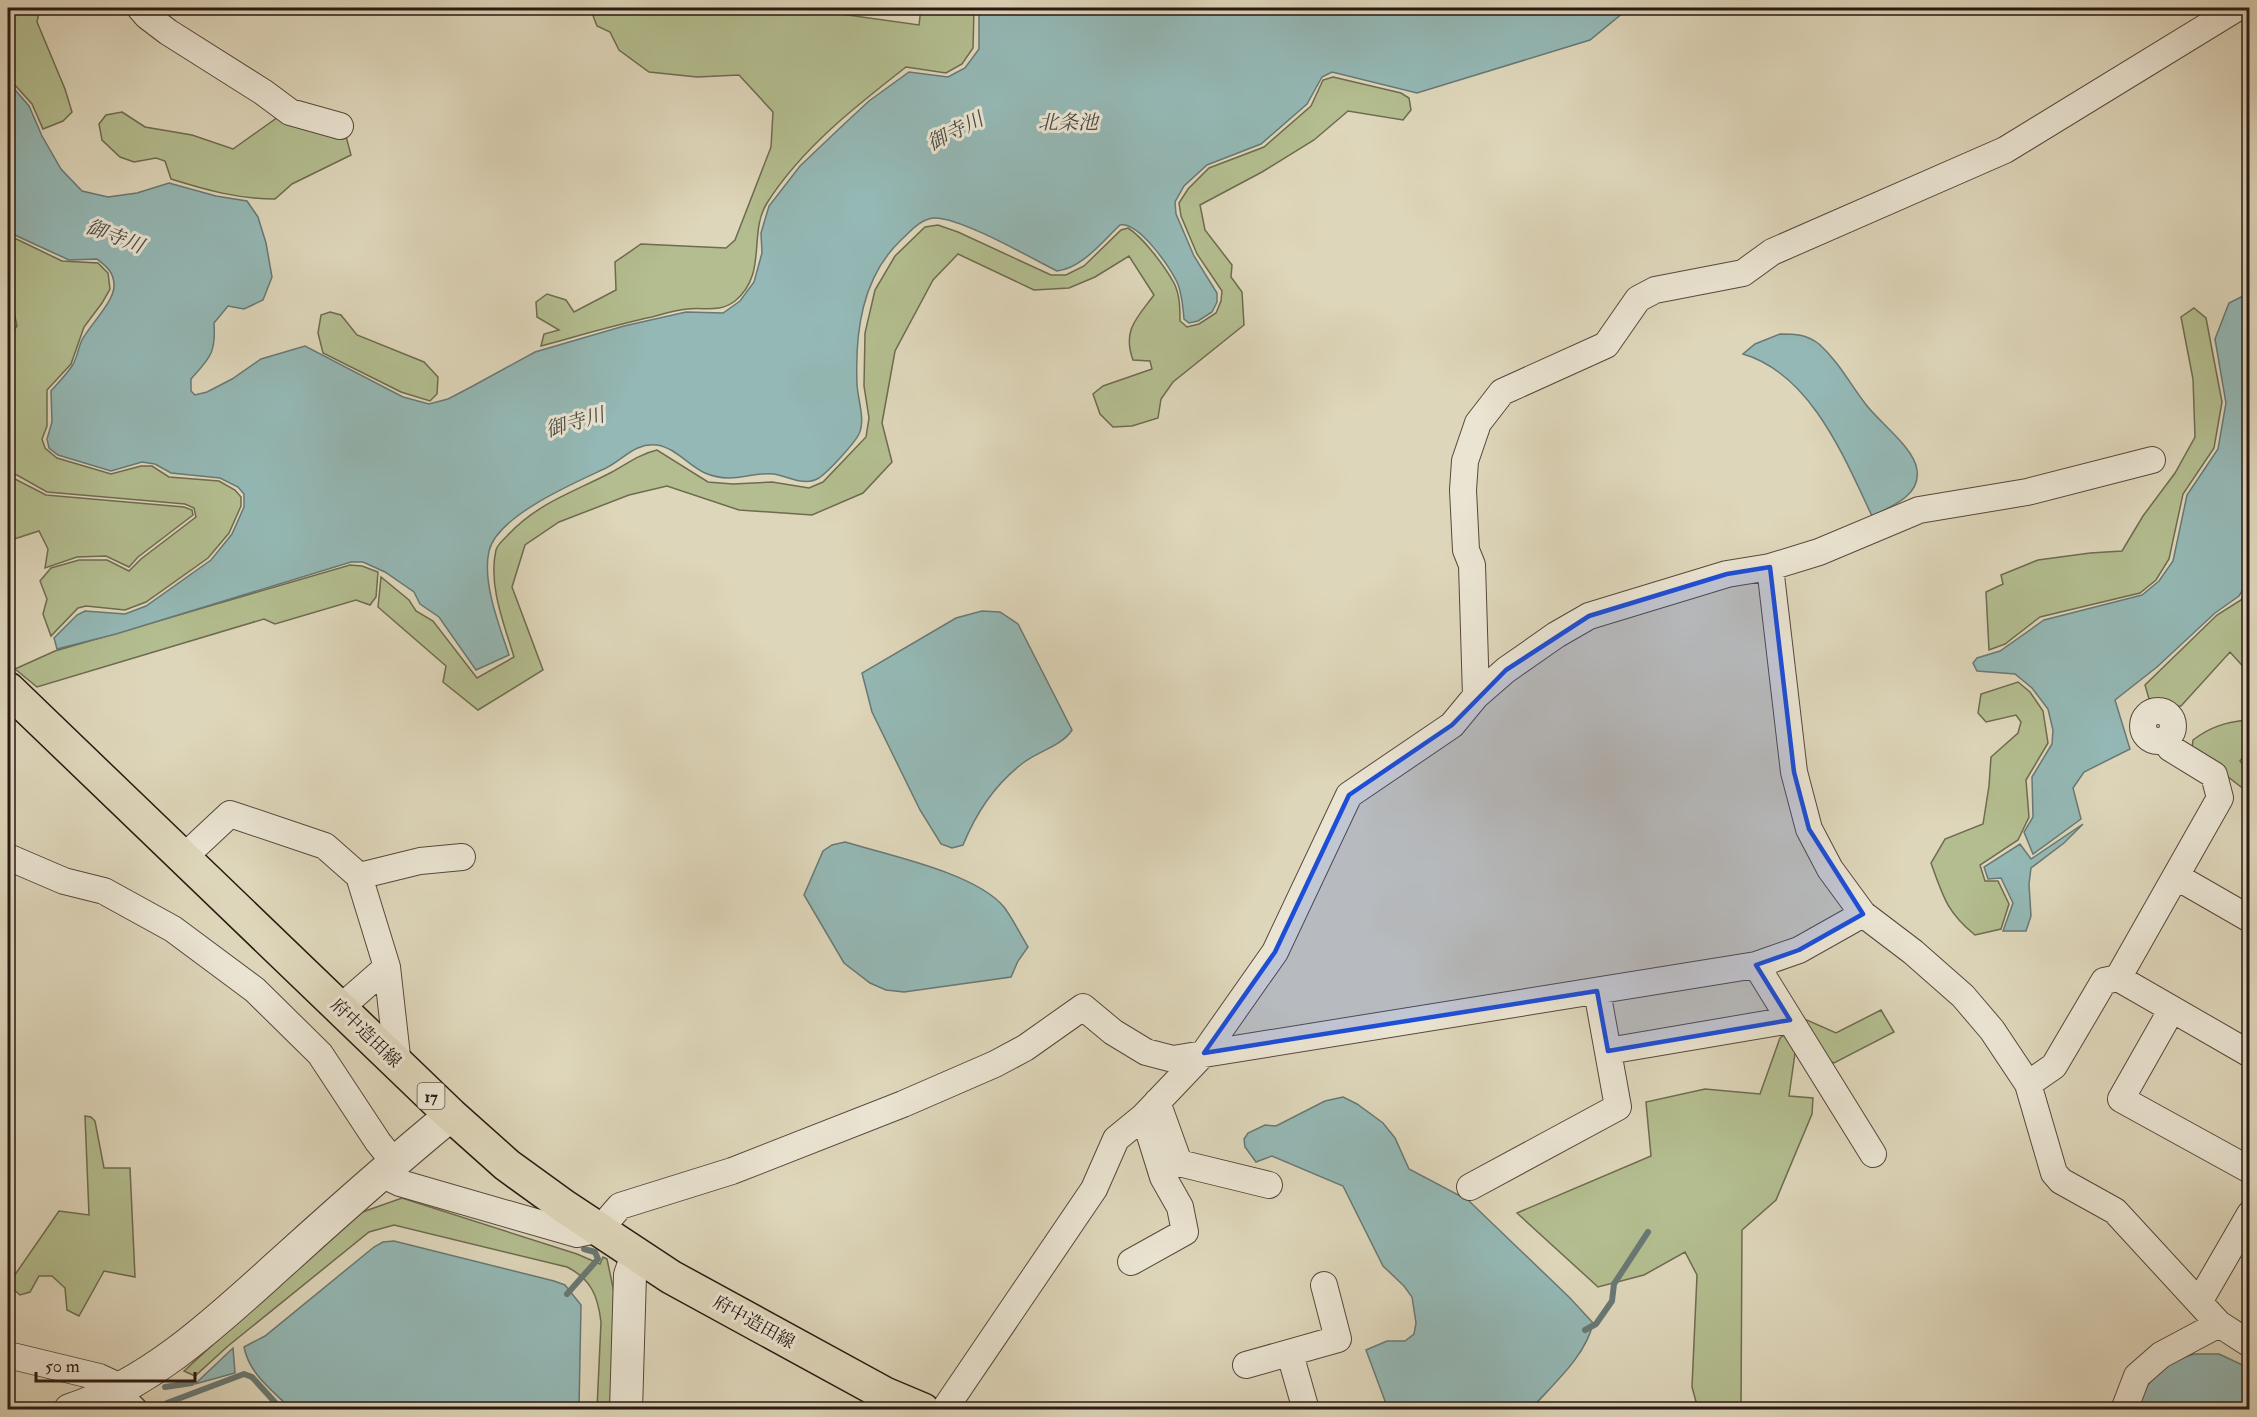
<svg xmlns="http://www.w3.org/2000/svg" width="2257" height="1417" font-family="'IM FELL Double Pica','Noto Serif JP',serif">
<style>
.green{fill:#b3bd8f;stroke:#6e6b50;stroke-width:1.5}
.water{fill:#94b8b5;stroke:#697874;stroke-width:1.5}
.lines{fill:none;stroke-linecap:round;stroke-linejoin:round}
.stream{stroke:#697874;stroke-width:6}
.service-casing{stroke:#56483c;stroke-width:15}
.minor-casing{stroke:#56483c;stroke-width:28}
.tertiary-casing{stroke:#56483c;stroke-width:34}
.primary-casing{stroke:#281912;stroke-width:36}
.service{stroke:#eae4d2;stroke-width:12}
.minor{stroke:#eae4d2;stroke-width:26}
.tertiary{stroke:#eae4d2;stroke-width:32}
.primary{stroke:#ded6ba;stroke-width:33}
.marked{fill:#1d4ed8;fill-opacity:0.2;stroke:#1d4ed8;stroke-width:4.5;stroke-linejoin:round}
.labels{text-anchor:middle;stroke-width:6;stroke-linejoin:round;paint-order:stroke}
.shield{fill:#eae4d2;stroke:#62564c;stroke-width:1.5}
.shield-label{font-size:16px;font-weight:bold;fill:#281912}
.street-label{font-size:18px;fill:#281912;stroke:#eae4d2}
.water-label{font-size:20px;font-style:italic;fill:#484943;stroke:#eae4d2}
</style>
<rect width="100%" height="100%" fill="#ded6ba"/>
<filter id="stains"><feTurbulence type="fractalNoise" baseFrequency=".00333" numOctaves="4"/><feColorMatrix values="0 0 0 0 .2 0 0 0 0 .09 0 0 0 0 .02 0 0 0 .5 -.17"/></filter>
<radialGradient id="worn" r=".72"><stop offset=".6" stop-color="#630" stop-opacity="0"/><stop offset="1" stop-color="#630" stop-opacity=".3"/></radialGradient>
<!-- green -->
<path class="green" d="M8 8H40L37 22 65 89 72 112 63 121 43 129 32 104 14 84 8 68Z
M590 8H797L919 25 921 8H974L973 48 962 64 946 73 906 67C856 106 802 148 767 203 748 233 768 274 735 301 719 313 705 307 687 309 675 310 663 314 652 317 614 325 578 336 541 346L544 334 559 330 537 317 536 302 547 294 566 300 574 312 616 290 615 262 641 244 726 248 735 240 771 147 773 112 739 75 697 77 649 72 619 50 610 32 597 26Z
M1333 77 1401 93 1409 98 1411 110 1403 120 1348 111 1314 140 1262 172 1200 205 1205 230 1232 265 1231 277 1242 292 1244 325 1173 382 1161 399 1158 418 1132 426 1113 427 1100 414 1093 394 1103 386 1152 369 1150 361 1133 360C1122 330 1137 318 1154 295L1129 256 1095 277 1069 288 1034 290 958 254 933 280 895 351 882 423 892 462 863 493 812 515 739 510 667 486 629 495 559 522 525 545 512 587 543 670 478 710 443 682 446 666 378 607 381 577 409 600 416 611 433 621 477 678 514 657C504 624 488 585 496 550 498 544 503 540 507 536 537 503 574 492 612 472 628 463 640 454 657 450L708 482 733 484 772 482 809 488 823 482 866 437 869 418 864 386 865 333 875 290 895 256 925 227 938 225 958 232 1051 275H1066L1084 266 1121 230 1128 228C1144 238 1165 267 1174 283 1180 295 1180 309 1180 321L1187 327 1199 324 1216 313 1221 301 1222 291 1197 254 1181 216 1179 203 1188 189 1209 168 1264 147 1311 106 1323 80Z
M122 112 145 127 192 135 233 149 278 117 346 136 351 155 292 184 275 199C238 199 206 190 171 179L165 161 156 158 134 162 120 157 102 140 99 124 106 115Z
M8 235 62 261 98 263 108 273 110 289 102 303 84 327 71 364 47 390V426L42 439 45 448 57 458 111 474 141 466H152L169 477 219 481 235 490 241 497V506L229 533 208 558 146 602 125 610 86 606 78 608 51 636 43 614 47 599 40 581 51 568 79 560H107L129 571 141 559 196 517 194 508 185 504 47 492 17 475H8V338L17 326 8 284Z
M2194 308 2206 318 2222 402 2214 448 2183 494 2169 559 2156 580 2140 593 2040 617 2005 644 1989 650 1986 592 2003 584 2001 575 2038 560 2090 553 2122 551 2143 516 2175 473 2195 437 2193 379 2181 317Z
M330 312 341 315 357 335 424 362 438 377 437 394 430 401 401 392 323 353 318 333 321 315Z
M8 478 15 479 46 495 184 507 192 510 193 515 138 557 129 567 106 556 77 557 45 568 48 549 39 531 8 541Z
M350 565 362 566 378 572 376 597 370 605 356 600 275 624 264 619 37 687 15 669 55 651Z
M2249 587V673L2230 652 2181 706H2164L2149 699 2145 685 2217 615 2241 600Z
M2018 682 2030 692 2043 711 2048 743 2026 780 2029 817 2018 840 1980 865 1985 881H1998L2009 904 2001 929 1975 935C1947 912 1943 897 1931 863L1945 839 1983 824 1989 786 1991 757 2018 733 2021 722 2016 715 1986 722 1978 713 1981 694Z
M2247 720 2249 723V750L2240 761 2249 772V790H2245L2192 749 2193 740C2210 727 2226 722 2247 720Z
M1881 1010 1894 1032 1834 1063 1796 1046 1789 1096 1813 1098 1812 1114 1776 1200 1742 1230 1741 1409H1698L1692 1387 1697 1275 1685 1252 1644 1275 1598 1287 1517 1213 1651 1156 1646 1102 1705 1089 1760 1094 1780 1038 1807 1020 1836 1033Z
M85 1116 91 1117 95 1121 104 1168H130L135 1277 104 1271 79 1316 67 1310 65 1288 52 1276H39L30 1292 20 1295 13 1289 12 1279 59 1211 89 1215Z
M402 1198 577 1254 600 1264 603 1257 607 1259 614 1292 612 1409H597L601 1322C598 1296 591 1279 567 1267L394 1225 369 1232 228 1346 195 1376 184 1371 354 1215Z"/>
<!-- water -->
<path class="water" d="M979 8H1629L1590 40 1417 93 1332 72 1322 77 1307 104 1261 144 1207 165 1184 186 1175 202 1176 214 1194 256 1217 293V302L1212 312 1198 321 1189 323 1184 319C1183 307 1182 293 1177 282 1169 266 1139 222 1120 225 1102 242 1082 268 1057 271 1031 258 960 217 934 218 920 219 910 232 900 241 862 278 855 332 857 383 857 398 866 419 859 434 854 444 828 472 819 478 804 487 788 476 774 474 751 471 733 485 705 473 689 466 676 448 657 445 635 442 622 461 604 469 574 483 497 516 489 551 482 582 499 625 509 655L476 670 439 617 420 604 414 592 385 572 363 562H351L116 634 57 649 54 638 77 615 85 611 125 614 146 606 211 560 232 534 244 507V494L238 487 220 478 171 473 155 464 142 462 111 471 58 455 49 448 47 439 52 422 51 391C58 383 66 375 72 366 77 359 78 348 82 340 89 326 115 301 114 285 114 272 106 266 97 259L69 260 17 236 8 229V76L11 85 29 106 42 136 61 169 82 191 108 197 137 193 169 183 216 196 247 201 258 217 266 243 272 277 263 300 244 309 228 306 214 323C216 353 210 358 191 379V391L195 395 207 392 232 379 261 359 305 346 403 397 429 404 448 399 471 387 535 352 624 326 686 312 723 313 740 301 754 282 762 253 761 233 769 206 800 166 841 127 869 101 909 72 948 77 965 68 979 49Z
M2249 293V580L2239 596 2215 613 2157 667 2115 700 2130 749 2084 772 2073 788 2081 819 2033 854 2024 832 2033 817 2032 777 2052 744 2053 730 2048 709 2032 688 2015 674 1977 671 1973 663 1977 658 2000 651 2044 620 2142 595 2159 581 2173 561 2187 495 2218 449 2226 403 2215 339 2229 303Z
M1780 334C1795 334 1806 334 1819 344 1838 361 1849 382 1864 402 1878 422 1914 447 1917 470 1921 496 1890 507 1872 516 1844 457 1811 374 1743 354L1755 344Z
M982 611 1000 612 1018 624 1072 730C1062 746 1038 751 1023 763 995 784 976 813 963 845L952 848 941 844 920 810 872 712 862 673 956 618Z
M2083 824 2064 843 2031 868 2029 884 2031 916 2026 931H2003L2013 903 2001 878 1988 879 1984 867 2020 844 2031 859Z
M845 842C888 855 976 873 1004 907 1013 919 1020 934 1028 947L1018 961 1011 977 904 992 886 990 870 983 844 963 804 895 823 851 832 845Z
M1343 1097 1357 1104 1383 1123 1395 1138 1409 1169 1468 1200 1570 1298 1593 1323C1586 1356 1553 1384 1531 1409H1388L1366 1350 1387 1341H1405L1414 1334 1416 1323 1412 1297 1404 1286 1383 1266 1343 1186 1272 1156 1256 1162 1245 1147 1244 1139 1248 1133 1265 1125 1276 1126 1325 1101Z
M394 1241 554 1281 565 1285 581 1305 579 1409H291C273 1391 249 1374 244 1347L265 1336 374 1247 383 1242Z
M233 1348 235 1373 195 1384Z
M2194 1354H2219L2249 1368V1409L2134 1410C2136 1397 2157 1372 2168 1365 2176 1360 2186 1357 2194 1354Z"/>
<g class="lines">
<!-- stream -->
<path class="stream" d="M567 1294 598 1259 595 1252 584 1249
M1585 1330 1596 1324 1612 1301 1614 1284 1648 1232
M165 1387 192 1383
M167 1403 244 1374 252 1377 282 1410"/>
<defs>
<path id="service" d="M122 1388 144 1410"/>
<path id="minor" d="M140 8 147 16 168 32 263 92 290 112 340 126
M1770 567 1794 772 1809 829 1830 869 1863 914
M1476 696 1506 670 1556 635 1589 616 1727 574 1770 567 1819 552 1919 510 2027 492 2152 460
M2143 726a15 15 0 1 1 30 0a15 15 0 1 1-30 0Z
M8 857 64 881 104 891 173 929 255 990 320 1054 378 1142 394 1162
M184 857 230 814 325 846 359 876 387 967
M359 876 420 861 462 857
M2177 877 2250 919
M1756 965 1873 1154
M2118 978 2250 1054
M340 1008 387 967 398 1065
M2172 1009 2121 1099 2250 1170
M1608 1051 1790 1020
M2028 1084 2054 1066 2104 981 2118 978 2220 798 2214 775 2170 748 2165 739
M1157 1102 1179 1163 1269 1185
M381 1174 400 1183 577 1234 600 1229 620 1206 732 1171 903 1104 995 1064 1025 1048 1083 1007 1113 1032 1146 1052 1173 1059 1756 965 1799 950 1863 914 1913 952 1963 996 1992 1030 2028 1084 2054 1173 2061 1181 2115 1211 2219 1324 2250 1344
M1470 1187 1618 1107 1597 991
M1131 1262 1185 1232 1180 1207 1163 1177 1144 1116
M2199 1302 2250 1214
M1290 1354 1306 1410
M8 1355 99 1377 121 1387
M1246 1365 1338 1339 1324 1285
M944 1410 1094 1189 1116 1139 1144 1116 1204 1053 1275 952 1349 795 1452 725 1476 696 1472 565 1466 550 1463 490 1465 461 1478 423 1502 392 1606 345 1638 299 1655 290 1743 273 1772 252 2005 150 2237 8
M2124 1410 2137 1376 2161 1355 2219 1324"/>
<path id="tertiary" d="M70 1410C156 1382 223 1315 289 1256 342 1208 395 1161 451 1115
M626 1410 630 1275 637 1255"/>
<path id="primary" d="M8 689 451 1115 507 1165 565 1207 671 1277 885 1394 923 1410"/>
</defs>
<!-- service casing -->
<use href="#service" class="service-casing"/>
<!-- minor casing -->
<use href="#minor" class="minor-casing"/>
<!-- tertiary casing -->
<use href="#tertiary" class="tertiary-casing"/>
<!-- primary casing -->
<use href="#primary" class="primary-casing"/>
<!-- service -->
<use href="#service" class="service"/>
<!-- minor -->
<use href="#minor" class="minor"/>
<!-- tertiary -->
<use href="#tertiary" class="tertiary"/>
<!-- primary -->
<use href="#primary" class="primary"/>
</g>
<!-- marked area -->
<path class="marked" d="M1770 567 1794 772 1809 829 1863 914 1799 950 1756 965 1790 1020 1608 1051 1597 991 1204 1053 1275 952 1349 795 1452 725 1506 670 1589 616 1727 574Z"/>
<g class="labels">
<!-- shield labels -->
<rect class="shield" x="417.5" y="1083" width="27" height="26" rx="4.5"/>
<g class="shield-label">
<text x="431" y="1102">17</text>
</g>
<!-- street labels -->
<g class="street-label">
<text transform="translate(366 1033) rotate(44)" y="6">府中造田線</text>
<text transform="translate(754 1322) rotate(29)" y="6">府中造田線</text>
</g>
<!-- water labels -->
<g class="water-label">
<text x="1068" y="129">北条池</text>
<text transform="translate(955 131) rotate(-27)" y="7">御寺川</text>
<text transform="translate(115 236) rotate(21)" y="7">御寺川</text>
<text transform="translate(575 422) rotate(-16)" y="7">御寺川</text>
</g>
</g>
<!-- margin -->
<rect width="2257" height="1417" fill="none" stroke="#ded6ba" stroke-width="30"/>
<rect x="9" y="9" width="2239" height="1399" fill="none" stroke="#281912" stroke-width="3"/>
<rect x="15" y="15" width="2227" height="1387" fill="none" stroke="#281912" stroke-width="1.5"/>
<!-- scale -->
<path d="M36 1372v9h159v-9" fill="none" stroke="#281912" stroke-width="3"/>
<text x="45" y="1372" font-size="18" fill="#281912" stroke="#eae4d2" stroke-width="4.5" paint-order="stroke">50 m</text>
<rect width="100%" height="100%" filter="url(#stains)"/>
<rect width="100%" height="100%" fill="url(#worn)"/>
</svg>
